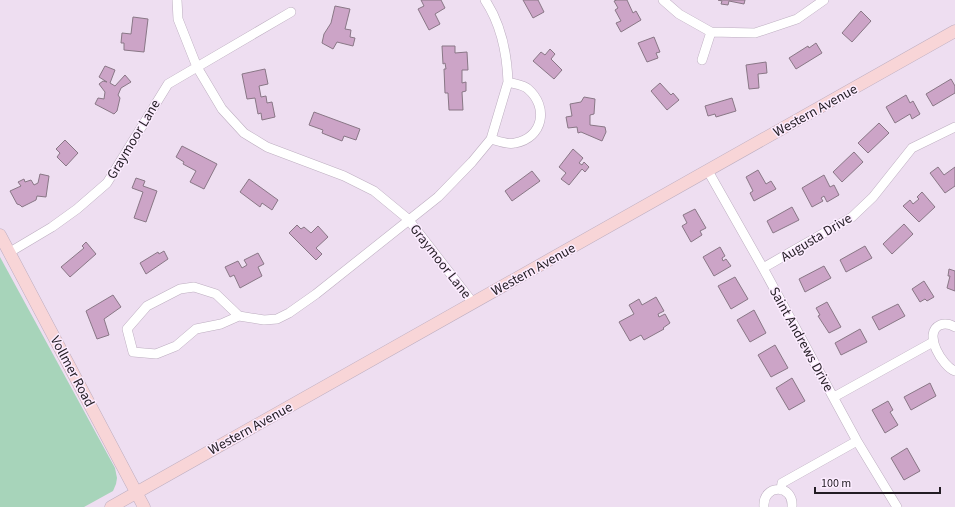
<svg xmlns="http://www.w3.org/2000/svg" width="955" height="507" font-family="'Source Sans 3',sans-serif">
<style>
.green{fill:#a7d4ba}
.building{fill:#cca4c7;stroke:#897786}
.lines{fill:none;stroke-linecap:round;stroke-linejoin:round}
.street-casing{stroke:#bdaec0;stroke-width:10}
.secondary-casing{stroke:#bdaec0;stroke-width:13}
.street{stroke:#fff;stroke-width:9}
.secondary{stroke:#f8d5d7;stroke-width:12}
.labels{text-anchor:middle;stroke-width:3;stroke-linejoin:round;paint-order:stroke}
.street-label{font-size:14px;fill:#221c23;stroke:#fcecff}
</style>
<rect width="100%" height="100%" fill="#eedef1"/>
<!-- green -->
<path class="green" d="M0 257 115 468 117 478 116 484 113 491 84 507H0Z"/>
<!-- building -->
<path class="building" d="M421 0H441L445 8 435 14 440 24 429 30 418 9 424 6Z
M523 0H538L544 12 533 18Z
M617 0H627L633 13 636 11 641 20 621 32 616 23 621 21 615 10 618 8 614 1Z
M718 0H745L744 4 729 1 728 5 721 4 722 1Z
M335 6 350 9 345 29 351 30 350 37 355 38 353 46 337 42 333 49 322 43 324 34 331 23Z
M861 11 871 21 852 42 842 33Z
M133 17 148 19 144 52 124 50V43H121L122 33 131 34Z
M654 37 660 52 656 53 658 58 647 62 638 43Z
M816 43 822 53 796 69 789 58 808 46 809 48Z
M442 46H455V53L467 52 468 70H462V83L466 82V91L462 92 463 110H449L448 93H445L444 69H446L445 63 443 64Z
M550 49 555 54 551 59 562 70 554 79 533 61 541 52 545 55Z
M766 62 767 73 758 74 759 88 749 89 746 65Z
M105 66 115 70 110 83 115 86 125 75 131 82 121 88 118 95 120 98 117 111 114 114 95 104 98 98 104 99 105 92 99 84 103 81 107 82 99 77Z
M265 69 268 84 259 86 261 97 266 96 267 103 272 102 275 117 262 120 261 113 258 114 255 98 247 99 242 74Z
M951 79 955 86V93L933 106 926 94Z
M660 83 671 95 673 93 679 100 667 110 651 91Z
M906 95 910 103 913 101 920 114 912 119 910 114 895 123 886 107Z
M584 97 595 99 594 114 590 115V125L605 127 606 132 602 141 581 132 578 133 577 127 568 128 566 117 572 116 570 104 581 102Z
M732 98 736 111 716 117 715 114 708 116 705 106Z
M314 112 360 129 356 140 344 136 342 141 322 133 323 130 309 125Z
M879 123 889 133 868 153 858 143Z
M65 140 78 153 66 166 57 157 60 153 56 149Z
M182 146 217 164 204 189 190 182 196 171 183 164 184 162 176 157Z
M573 149 583 158 579 163 582 165 584 162 589 167 585 172 582 169 569 185 561 179 566 173 559 167Z
M854 152 863 162 842 182 833 172Z
M938 167 944 175 955 167V186L945 193 930 173Z
M758 170 766 184 771 181 776 189 754 201 750 193 753 191 746 177Z
M532 171 540 181 512 201 505 191Z
M40 174 49 176 46 197 37 196 36 200 22 207 20 205 17 204 10 191 21 186 18 182 24 179 25 182 31 180 34 185 38 183Z
M824 175 830 187 834 185 839 195 827 202 824 196 821 198 823 201 812 207 802 188Z
M136 178 145 181 143 186 157 191 146 222 134 218 143 192 132 188Z
M249 179 278 200 272 210 262 203 260 207 240 192Z
M922 192 935 207 919 222 903 206 910 200 913 204 919 199 917 197Z
M792 207 799 220 773 233 767 221Z
M695 209 706 228 700 231 702 235 691 242 682 226 687 223 683 215Z
M904 224 913 234 892 254 883 244Z
M297 225 301 229 304 227 311 233 318 226 328 237 316 248 322 254 316 260 289 233Z
M86 242 96 254 70 277 61 267 84 248 82 246Z
M865 246 872 258 846 272 840 260Z
M720 247 725 256 722 258 723 261 726 259 731 266 714 276 703 257Z
M164 251 168 259 146 274 140 263 158 252 159 254Z
M258 253 264 264 258 267 262 276 240 288 234 275 230 277 225 267 238 261 242 268 247 265 244 260Z
M824 266 831 278 805 292 799 279Z
M949 269 955 271V291L947 288 950 276H948Z
M735 277 748 299 731 309 718 286Z
M924 281 934 297 927 301 925 299 920 302 912 289Z
M113 295 121 307 104 319 109 335 97 339 86 311Z
M656 297 664 311 658 314 659 317 665 314 670 323 663 328 664 329 644 340 641 335 630 341 619 322 634 314 629 305 639 299 642 305Z
M827 302 841 327 829 333 818 316 820 315 816 308Z
M898 304 905 316 879 330 872 317Z
M754 310 766 333 750 342 737 320Z
M860 329 867 342 841 355 835 343Z
M775 345 788 368 771 377 758 355Z
M792 378 805 401 789 410 776 388Z
M930 383 936 396 911 410 904 397Z
M888 401 893 410 890 412 898 425 885 433 872 410Z
M907 448 920 471 904 480 891 458Z"/>
<g class="lines">
<defs>
<path id="street" d="M177 0 178 19 197 67 222 109 244 133 267 147 344 176 374 191 408 219 473 303
M485 0C501 24 507 53 508 82 514 84 524 85 528 89 549 107 543 138 515 143 507 145 498 141 491 139
M663 0 679 14 711 32 702 60
M711 32 755 33 797 19 824 0
M708 171 763 268 857 441 897 507
M10 252 52 227 77 209 107 183 168 84 291 12
M763 268 852 217 873 197 912 148 955 127
M239 316 221 324 196 329 176 346 156 354 133 352 127 329 147 306 180 289 194 287 216 294 239 316 264 320 277 319 289 313 316 294 438 197 472 162 491 139 508 82
M955 327C950 324 945 323 940 325 922 333 943 367 955 371
M834 397 933 342
M781 490 782 483 857 441
M764 507C762 484 794 483 792 507"/>
<path id="secondary" d="M0 235 144 507
M111 507 955 31"/>
</defs>
<!-- street casing -->
<use href="#street" class="street-casing"/>
<!-- secondary casing -->
<use href="#secondary" class="secondary-casing"/>
<!-- street -->
<use href="#street" class="street"/>
<!-- secondary -->
<use href="#secondary" class="secondary"/>
</g>
<g class="labels">
<!-- street labels -->
<g class="street-label">
<text transform="translate(815 110) rotate(-29)" y="5">Western Avenue</text>
<text transform="translate(133 139) rotate(-59)" y="5">Graymoor Lane</text>
<text transform="translate(816 237) rotate(-31)" y="5">Augusta Drive</text>
<text transform="translate(441 261) rotate(52)" y="5">Graymoor Lane</text>
<text transform="translate(533 269) rotate(-29)" y="5">Western Avenue</text>
<text transform="translate(802 339) rotate(61)" y="5">Saint Andrews Drive</text>
<text transform="translate(73 371) rotate(62)" y="5">Vollmer Road</text>
<text transform="translate(250 428) rotate(-29)" y="5">Western Avenue</text>
</g>
</g>
<!-- scale -->
<path d="M815 487v6h125v-6" fill="none" stroke="#221c23" stroke-width="2"/>
<text x="821" y="487" font-size="12" fill="#221c23" stroke="#fcecff" stroke-width="3" paint-order="stroke">100 m</text>
</svg>
